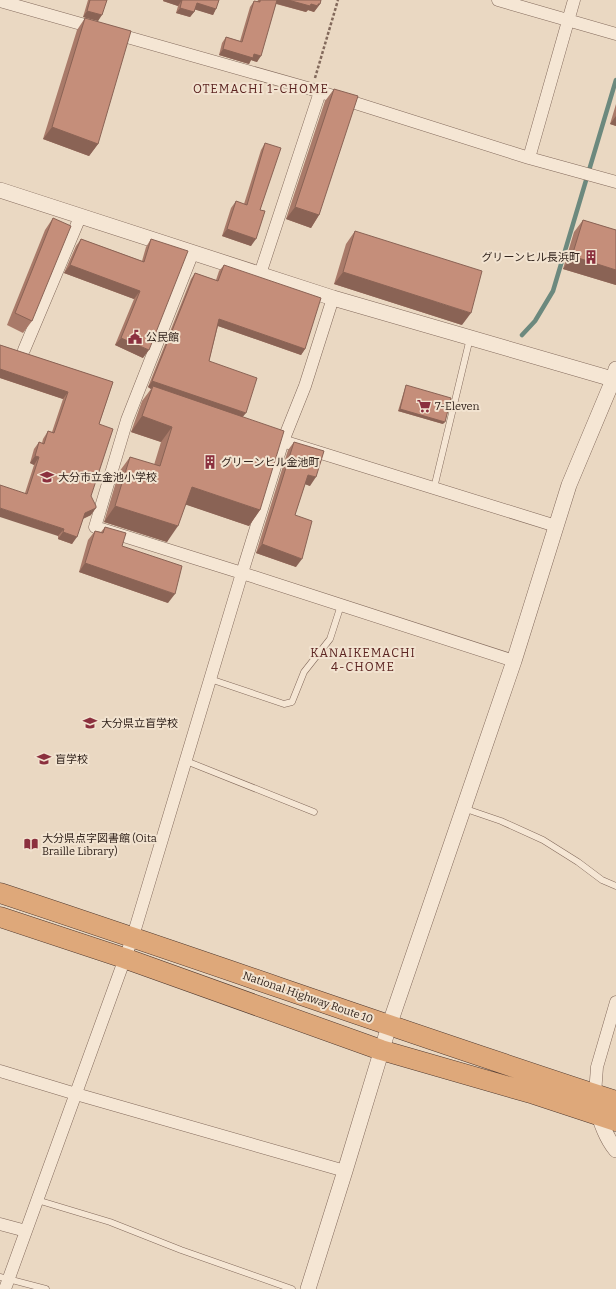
<svg xmlns="http://www.w3.org/2000/svg" width="616" height="1289" font-family="Bitter,'Noto Sans JP',serif">
<style>
.lines{fill:none;stroke-linecap:round;stroke-linejoin:round}
.stream{stroke:#6c897e;stroke-width:4.5}
.service-casing{stroke:#82695b;stroke-width:7}
.minor-casing{stroke:#82695b;stroke-width:13}
.tertiary-casing{stroke:#82695b;stroke-width:16}
.trunk-casing{stroke:#50392f;stroke-width:21}
.path{stroke:#82695b;stroke-width:2.5;stroke-dasharray:3 2;stroke-linecap:butt}
.service{stroke:#f5e6d4;stroke-width:6}
.minor{stroke:#f5e6d4;stroke-width:12}
.tertiary{stroke:#f5e6d4;stroke-width:15}
.trunk{stroke:#dea87a;stroke-width:20}
.wall{fill:#a97a69}
.shaded-wall{fill:#8a6355}
.building{fill:#c58e7a;stroke:#8a6355}
.labels{text-anchor:middle;stroke-width:4;stroke-linejoin:round;paint-order:stroke}
.poi-label{font-size:11px;fill:#33251e;stroke:#f2e3d0;text-anchor:start}
.street-label{font-size:11px;fill:#33251e;stroke:#f2e3d0}
.neighbourhood-label{font-size:12px;letter-spacing:1px;fill:#5c2421;stroke:#f2e3d0}
</style>
<rect width="100%" height="100%" fill="#ead8c2"/>
<g class="lines">
<!-- stream -->
<path class="stream" d="M522 335 535 321 553 291 616 80"/>
<defs>
<path id="service" d="M434 488 470 338
M210 679 284 704 292 702 304 672 330 639 341 605
M186 761 314 812
M463 808 501 821 543 840 578 862 602 880 616 886
M37 1200 110 1222 181 1250 292 1289
M0 1277 46 1289"/>
<path id="minor" d="M498 0 616 34
M0 1 311 89 529 158 616 182
M529 158 574 0
M260 274 320 92
M333 298 305 386 283 441 242 573 514 661
M24 350 80 217
M276 439 556 526
M0 1071 76 1094 345 1171
M595 1094 597 1067 616 1002
M0 1224 26 1231
M5 1289 133 936 242 573 95 527 127 420 193 252"/>
<path id="tertiary" d="M0 190 333 298 616 380
M598 1109C600 1122 607 1139 616 1150
M308 1289 345 1171 389 1026 514 661 569 485 613 380 616 369"/>
<path id="trunk" d="M0 893C206 961 410 1034 616 1101
M0 917 124 958 381 1050 534 1094 616 1121"/>
</defs>
<!-- service casing -->
<use href="#service" class="service-casing"/>
<!-- minor casing -->
<use href="#minor" class="minor-casing"/>
<!-- tertiary casing -->
<use href="#tertiary" class="tertiary-casing"/>
<!-- trunk casing -->
<use href="#trunk" class="trunk-casing"/>
<!-- path -->
<path class="path" d="M315 78 338 0"/>
<!-- service -->
<use href="#service" class="service"/>
<!-- minor -->
<use href="#minor" class="minor"/>
<!-- tertiary -->
<use href="#tertiary" class="tertiary"/>
<!-- trunk -->
<use href="#trunk" class="trunk"/>
</g>
<!-- wall -->
<path class="wall" d="M88 0H107L98 21 83 17Z
M163 0H219L213 15 195 9 194 12 190 17 176 13 178 6 163 1Z
M258 0H321L320 4 314 12 308 10 306 12 276 4 257 62 251 60 249 64 219 55 222 43 226 37 240 41 250 7 254 1 257 2Z
M85 18 98 144 89 156 43 139 77 30Z
M334 89 319 215 311 228 286 219 325 101Z
M616 104V126L610 124Z
M265 143 260 210 251 246 222 236 231 208 236 201 244 204 261 150Z
M53 218 32 321 23 333 7 325 45 230Z
M583 220 616 230V285L563 269 574 232Z
M355 231 462 325 334 284 346 244Z
M81 239 142 261 146 247 151 239 143 358 115 345 134 299 64 273 76 246Z
M224 265 305 349 301 355 218 326 209 361 243 417 260 510 249 526 185 504 167 542 104 522 119 472 130 457 154 465 161 442 131 432 142 401 151 389 148 387 191 279 195 273 216 280 219 271Z
M0 345 113 382 99 424 91 496V515L83 519 72 544 58 539V536L25 493 34 465 30 463 34 449 39 442 42 443 43 439 48 431 52 432 63 399 0 378Z
M406 385 443 424 398 411 405 388Z
M294 442 310 486 305 484 295 515 296 567 256 553 288 450Z
M105 527 122 546 168 603 79 572 88 540 95 531 101 532Z"/>
<!-- shaded-wall -->
<path class="shaded-wall" d="M164 0H182L178 6 163 1Z
M276 0H288L311 4H320L314 12 308 10 306 12 274 3Z
M197 3 216 9 213 15 193 9Z
M180 8 194 12 190 17 176 13Z
M87 11 102 15 98 21 83 17Z
M223 49 254 54 261 56 257 62 251 60 249 64 219 55Z
M616 116V126L610 124Z
M52 127 98 144 89 156 43 139Z
M295 207 319 215 311 228 286 219Z
M227 229 256 239 251 246 222 236Z
M572 256 616 270V285L563 269Z
M70 265 140 291 134 299 64 273Z
M343 272 471 313 462 325 334 284Z
M219 319 305 349 301 355 215 325Z
M121 338 149 350 143 358 115 345Z
M0 369 68 392 63 399 0 378Z
M152 381 246 413 241 419 153 386 151 389 148 387Z
M400 409 445 422 443 424 398 411Z
M142 416 172 427 161 442 131 432Z
M35 456 39 457 34 465 30 463Z
M308 475 316 477 310 486 302 483Z
M192 487 260 510 249 526 181 503Z
M115 506 178 526 167 542 104 522Z
M0 508 64 529 58 536 0 517Z
M96 508 91 515 80 520 85 513Z
M63 532 77 537 72 544 58 539Z
M262 544 302 559 296 567 256 553Z
M85 563 175 594 168 603 79 572Z"/>
<!-- building -->
<path class="building" d="M90 0H107L102 15 87 11Z
M181 0H219L216 9 197 3 194 12 180 8 182 0Z
M260 0H277L261 56 254 54 253 58 223 49 226 37 242 42 254 1 260 2Z
M288 0H321L320 4H318V6L311 4 310 6Z
M85 18 131 31 98 144 52 127Z
M334 89 358 96 319 215 295 207Z
M265 143 281 148 260 210 265 211 256 239 227 229 236 201 247 205Z
M53 218 71 226 32 321 15 313Z
M583 220 616 230V270L572 256Z
M355 231 482 271 471 313 343 272Z
M81 239 144 262 151 239 188 251 149 350 121 338 140 291 70 265Z
M224 265 321 298 305 349 219 319 209 361 257 378 246 413 152 381 195 273 218 281Z
M0 345 113 382 99 424 113 429 91 496 96 506V508L85 513 77 537 63 532 64 529 0 508V485L27 494 39 457 35 456 39 442 44 444 48 431 54 433 68 392 0 369Z
M406 385 451 398 445 422 400 409Z
M153 386 284 431 260 510 192 487 178 526 115 506 130 457 160 466 172 427 142 416Z
M294 442 324 451 316 477 308 475 295 515 312 521 302 559 262 544Z
M105 527 126 533 122 546 182 566 175 594 85 563 95 531 103 533Z"/>
<!-- icons -->
<defs>
<symbol id="building-bare" viewBox="-9 -9 18 18"><path d="M-4-6H4V6H1V3H-1V6H-4ZM-2.5-4.3h1.7v1.8h-1.7ZM.8-4.3h1.7v1.8H.8ZM-2.5-1h1.7V.8h-1.7ZM.8-1h1.7V.8H.8Z" fill="#8b303e" stroke="#f2e3d0" stroke-width="2.5" paint-order="stroke"/></symbol>
<symbol id="civic-bare" viewBox="-9 -9 18 18"><path d="M-.6-6.5H3V-4.5H.6V-3L4-1V1h2V6H-6V1h2V-1L-.6-3ZM-1.2 2.5V6h2.4V2.5Z" fill="#8b303e" stroke="#f2e3d0" stroke-width="2.5" paint-order="stroke"/></symbol>
<symbol id="supermarket-bare" viewBox="-9 -9 18 18"><path d="M-6-5.5h2.5l.6 2H6L4.5 2H-2.5L-4.4-4H-6ZM-1.5 3.2a1.3 1.3 0 1 0 .1 0ZM3 3.2a1.3 1.3 0 1 0 .1 0Z" fill="#8b303e" stroke="#f2e3d0" stroke-width="2.5" paint-order="stroke"/></symbol>
<symbol id="school-bare" viewBox="-9 -9 18 18"><path d="M0-5L7-2L0 1L-7-2ZM-4 1L0 2.5L4 1V4Q0 6-4 4Z" fill="#8b303e" stroke="#f2e3d0" stroke-width="2.5" paint-order="stroke"/></symbol>
<symbol id="library-bare" viewBox="-9 -9 18 18"><path d="M-6-4Q-3-5.5-.7-3.5V5Q-3 3-6 4ZM6-4Q3-5.5 .7-3.5V5Q3 3 6 4Z" fill="#8b303e" stroke="#f2e3d0" stroke-width="2.5" paint-order="stroke"/></symbol>
</defs>
<g fill-rule="evenodd">
<use href="#building-bare" x="581" y="247" width="20" height="20"/>
<use href="#civic-bare" x="125" y="327" width="20" height="20"/>
<use href="#supermarket-bare" x="414" y="396" width="20" height="20"/>
<use href="#building-bare" x="200" y="452" width="20" height="20"/>
<use href="#school-bare" x="37" y="467" width="20" height="20"/>
<use href="#school-bare" x="80" y="713" width="20" height="20"/>
<use href="#school-bare" x="34" y="749" width="20" height="20"/>
<use href="#library-bare" x="21" y="834" width="20" height="20"/>
</g>
<g class="labels">
<!-- poi labels -->
<g class="poi-label">
<text x="580" y="261" text-anchor="end">グリーンヒル長浜町</text>
<text x="146" y="341">公民館</text>
<text x="435" y="410">7-Eleven</text>
<text x="221" y="466">グリーンヒル金池町</text>
<text x="58" y="481">大分市立金池小学校</text>
<text x="101" y="727">大分県立盲学校</text>
<text x="55" y="763">盲学校</text>
<text x="42" y="842">大分県点字図書館 (Oita<tspan x="42" dy="13">Braille Library)</tspan></text>
</g>
<!-- street labels -->
<g class="street-label">
<text transform="translate(308 997) rotate(19)" y="4">National Highway Route 10</text>
</g>
<!-- neighbourhood labels -->
<g class="neighbourhood-label">
<text x="261" y="93">OTEMACHI 1-CHOME</text>
<text x="363" y="657">KANAIKEMACHI<tspan x="363" dy="14">4-CHOME</tspan></text>
</g>
</g>
</svg>
